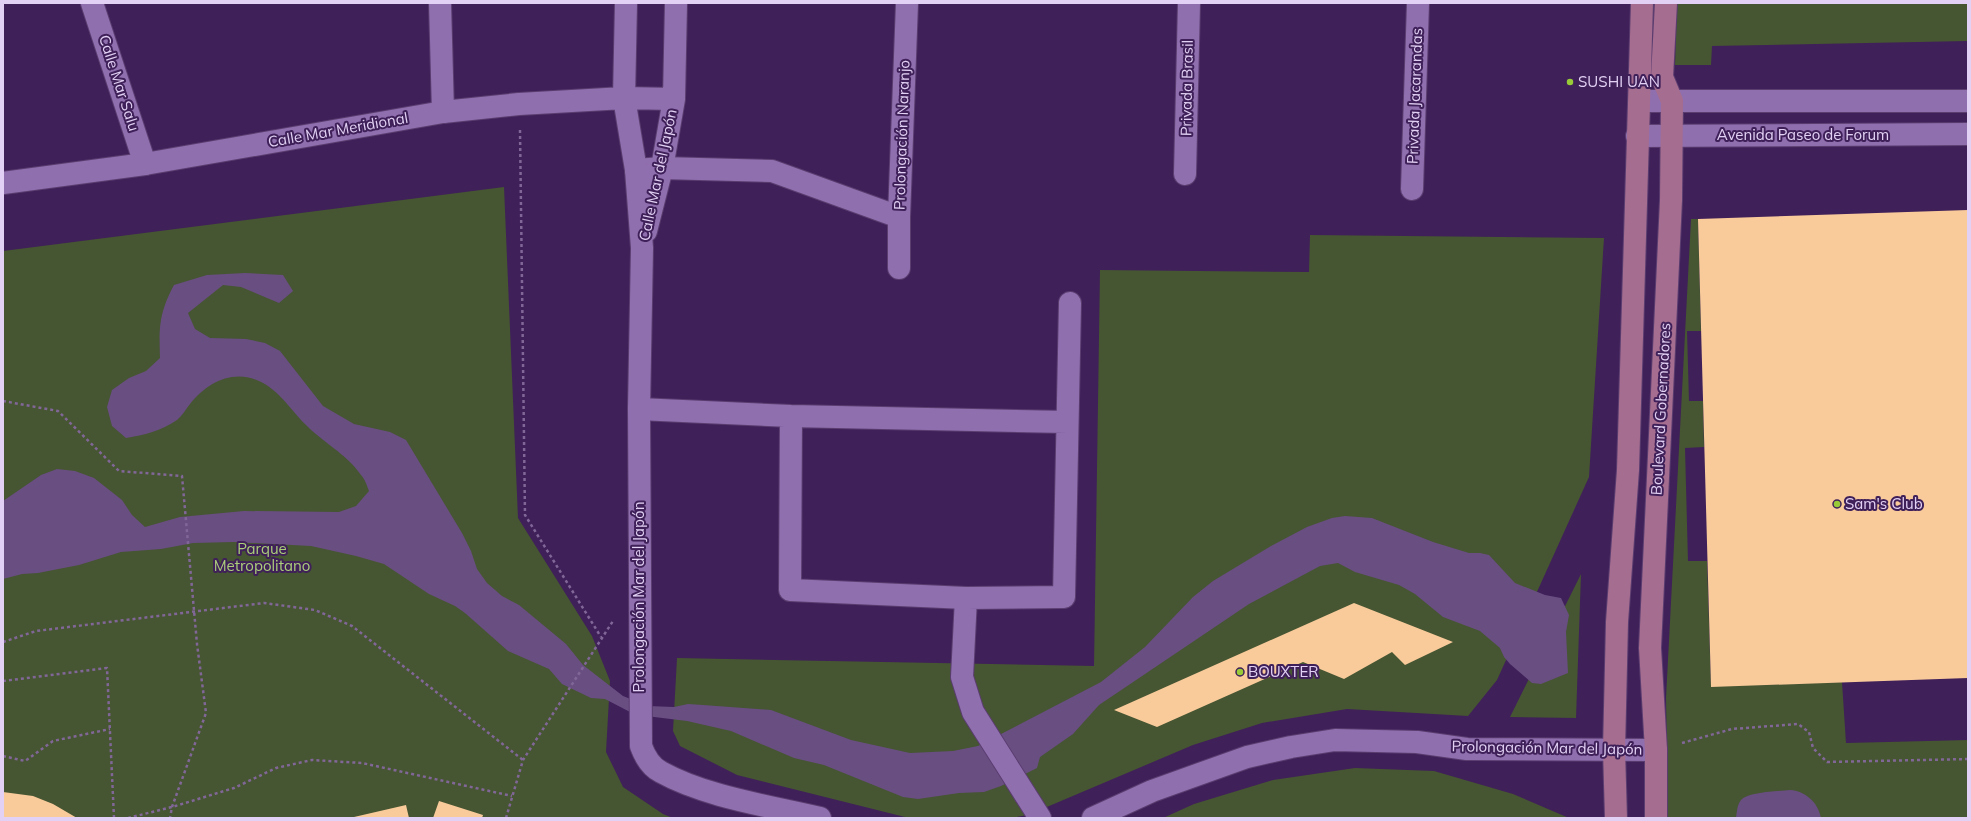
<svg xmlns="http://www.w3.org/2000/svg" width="1971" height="821" font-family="Mulish,sans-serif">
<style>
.green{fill:#465532}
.water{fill:#694e82}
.building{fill:#f9cb9b}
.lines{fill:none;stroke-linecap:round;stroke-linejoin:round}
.minor-casing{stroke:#5b3d70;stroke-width:24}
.tertiary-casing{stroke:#5b3d70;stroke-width:24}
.primary-casing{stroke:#5b3d70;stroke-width:24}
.path{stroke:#816798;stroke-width:2.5;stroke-dasharray:3 3;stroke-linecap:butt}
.minor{stroke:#906faf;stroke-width:22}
.tertiary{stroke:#906faf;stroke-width:22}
.primary{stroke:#a56d8f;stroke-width:22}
.poi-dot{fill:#98cb37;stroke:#3f2059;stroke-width:1.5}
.labels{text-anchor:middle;stroke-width:4;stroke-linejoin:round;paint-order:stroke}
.poi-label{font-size:15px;fill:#e2d1f4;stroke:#3f2059;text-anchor:start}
.street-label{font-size:15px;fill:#e2d1f4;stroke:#3f2059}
.park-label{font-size:15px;fill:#abce7a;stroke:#3f2059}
</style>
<rect width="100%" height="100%" fill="#3f2059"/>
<!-- green -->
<path class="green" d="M1677 3H1968V41L1712 46 1711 65H1675Z
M504 187 518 518 592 636 610 681 606 752 623 787 663 814 673 818H3V251Z
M1691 219H1698L1701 331H1687L1689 401H1703L1704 447 1685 448 1688 561H1707L1711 686 1842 682 1846 743 1968 740V818H1668L1666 698Z
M1310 235 1604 238 1589 477 1497 680 1468 716 1347 709 1262 723 1193 745 1028 815 1010 818H909L737 775 680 746 673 731 677 658 1094 666 1100 270 1309 272Z
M1581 574 1576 718 1510 717Z
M1355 768 1434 771 1513 794 1569 818H1163L1194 804 1273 780Z"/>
<!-- water -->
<path class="water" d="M245 273 283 275 293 291 279 303 241 287 223 285 188 313 195 329 210 338 246 339 265 343 280 351 323 406 354 424 390 432 406 440 462 533 471 551 477 569 487 583 502 596 519 605 566 644 583 665 623 696 648 706 674 707 688 704 703 705 771 710 851 740 910 753 953 751 978 746 1101 682 1145 647 1193 597 1213 581 1271 546 1307 527 1332 518 1345 516 1372 518 1433 542 1469 553H1480L1489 555 1515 583 1545 595 1561 598 1569 615 1566 632 1568 673 1541 684 1532 683 1510 664 1504 657 1500 648 1480 631 1443 617 1415 594 1399 585 1355 572 1338 563 1320 566 1249 604 1099 705 1073 734 1040 757 1037 768 1001 786 984 792 959 793 918 799 903 797 824 765 794 758 731 731 687 721 646 716 630 712 605 699 591 698 562 684 549 669 508 651 465 613 455 606 429 594 384 564 356 556 311 546 233 542 193 543 161 549 121 552 79 565 38 573 22 574 3 579V501L41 475 57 469 75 471 94 478 122 500 132 515 145 527 180 517 244 511 339 512 356 506 369 491C367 486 365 479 361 475 347 454 322 442 305 424 290 409 279 390 259 381 232 369 207 383 190 404 186 409 182 416 177 420 161 431 144 435 126 438L112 426 107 407 112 390 129 378 146 371 160 358C159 327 159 313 174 285L207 275Z
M1790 790C1805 791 1818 802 1821 818H1736C1737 812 1737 805 1741 800 1748 792 1779 791 1790 790Z"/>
<!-- building -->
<path class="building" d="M1968 210V678L1711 687 1698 219Z
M1354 603 1453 642 1405 665 1392 652 1344 679 1303 662 1157 727 1114 710Z
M3 792 33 796 53 804 77 818H3Z
M439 801 483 815 482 818H433Z
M406 805 409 818H354V817Z"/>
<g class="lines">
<defs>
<path id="minor" d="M92 3 145 164
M440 3 443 112
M636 170 662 168 772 171 899 217
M1185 174 1189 3
M1412 189 1418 3
M899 268V217L907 3
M639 409 791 416 1067 422
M791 416 790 590 966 598 1064 597 1070 303
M966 598 962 677 973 712 1040 818"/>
<path id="tertiary" d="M626 3 624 98 636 170 642 248 639 409 641 746C645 757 651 767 661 772 706 797 770 806 820 818
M1640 101H1968
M1637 136 1968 134
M3 183 145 164 443 112 519 104 624 98 674 99
M646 231 662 168 674 99 676 3
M1093 818 1152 791 1247 757 1291 747 1335 740 1417 742 1467 749 1656 750"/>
<path id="primary" d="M1616 818 1614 750 1617 622 1628 470 1642 3
M1656 818V750L1650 648 1671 200 1672 101 1662 77 1666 3"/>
</defs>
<!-- minor casing -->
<use href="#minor" class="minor-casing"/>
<!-- tertiary casing -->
<use href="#tertiary" class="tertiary-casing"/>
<!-- primary casing -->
<use href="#primary" class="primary-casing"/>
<!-- path -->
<path class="path" d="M520 130 525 515 601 637
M3 401 58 411 119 471 182 476 197 644 206 713 172 807 170 818
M3 642 36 631 264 603 315 610 352 626 523 760
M3 681 107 668 114 818
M1682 743 1732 729 1798 724 1809 732 1813 748 1827 762 1968 759
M3 756 25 761 53 741 110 729
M128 818 172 807 234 788 276 768 312 760 362 763 512 796
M506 818 523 760 613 621"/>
<!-- minor -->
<use href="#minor" class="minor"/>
<!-- tertiary -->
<use href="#tertiary" class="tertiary"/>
<!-- primary -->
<use href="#primary" class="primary"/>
</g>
<!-- markers -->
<g class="poi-dot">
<circle cx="1570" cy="82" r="4"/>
<circle cx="1837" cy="504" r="4"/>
<circle cx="1240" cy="672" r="4"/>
</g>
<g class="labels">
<!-- poi labels -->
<g class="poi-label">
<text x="1578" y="87">SUSHI UAN</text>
<text x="1845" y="509">Sam's Club</text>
<text x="1248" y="677">BOUXTER</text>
</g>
<!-- street labels -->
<g class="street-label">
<text transform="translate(119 83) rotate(72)" y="5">Calle Mar Salu</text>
<text transform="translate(1187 88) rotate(-89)" y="5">Privada Brasil</text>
<text transform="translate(1415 96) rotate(-88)" y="5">Privada Jacarandas</text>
<text transform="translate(338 130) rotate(-10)" y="5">Calle Mar Meridional</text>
<text transform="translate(902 135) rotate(-88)" y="5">Prolongación Naranjo</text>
<text x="1803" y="140">Avenida Paseo de Forum</text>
<text transform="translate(658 175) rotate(-78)" y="5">Calle Mar del Japón</text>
<text transform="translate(1661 409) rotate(-87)" y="5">Boulevard Gobernadores</text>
<text transform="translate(639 597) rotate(-90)" y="5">Prolongación Mar del Japón</text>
<text transform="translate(1547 748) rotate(1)" y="5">Prolongación Mar del Japón</text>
</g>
<!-- park labels -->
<g class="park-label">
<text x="262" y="554">Parque<tspan x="262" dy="17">Metropolitano</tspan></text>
</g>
</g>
<!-- border -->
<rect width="1971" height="821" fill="none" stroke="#e2d1f4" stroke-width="8"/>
</svg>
